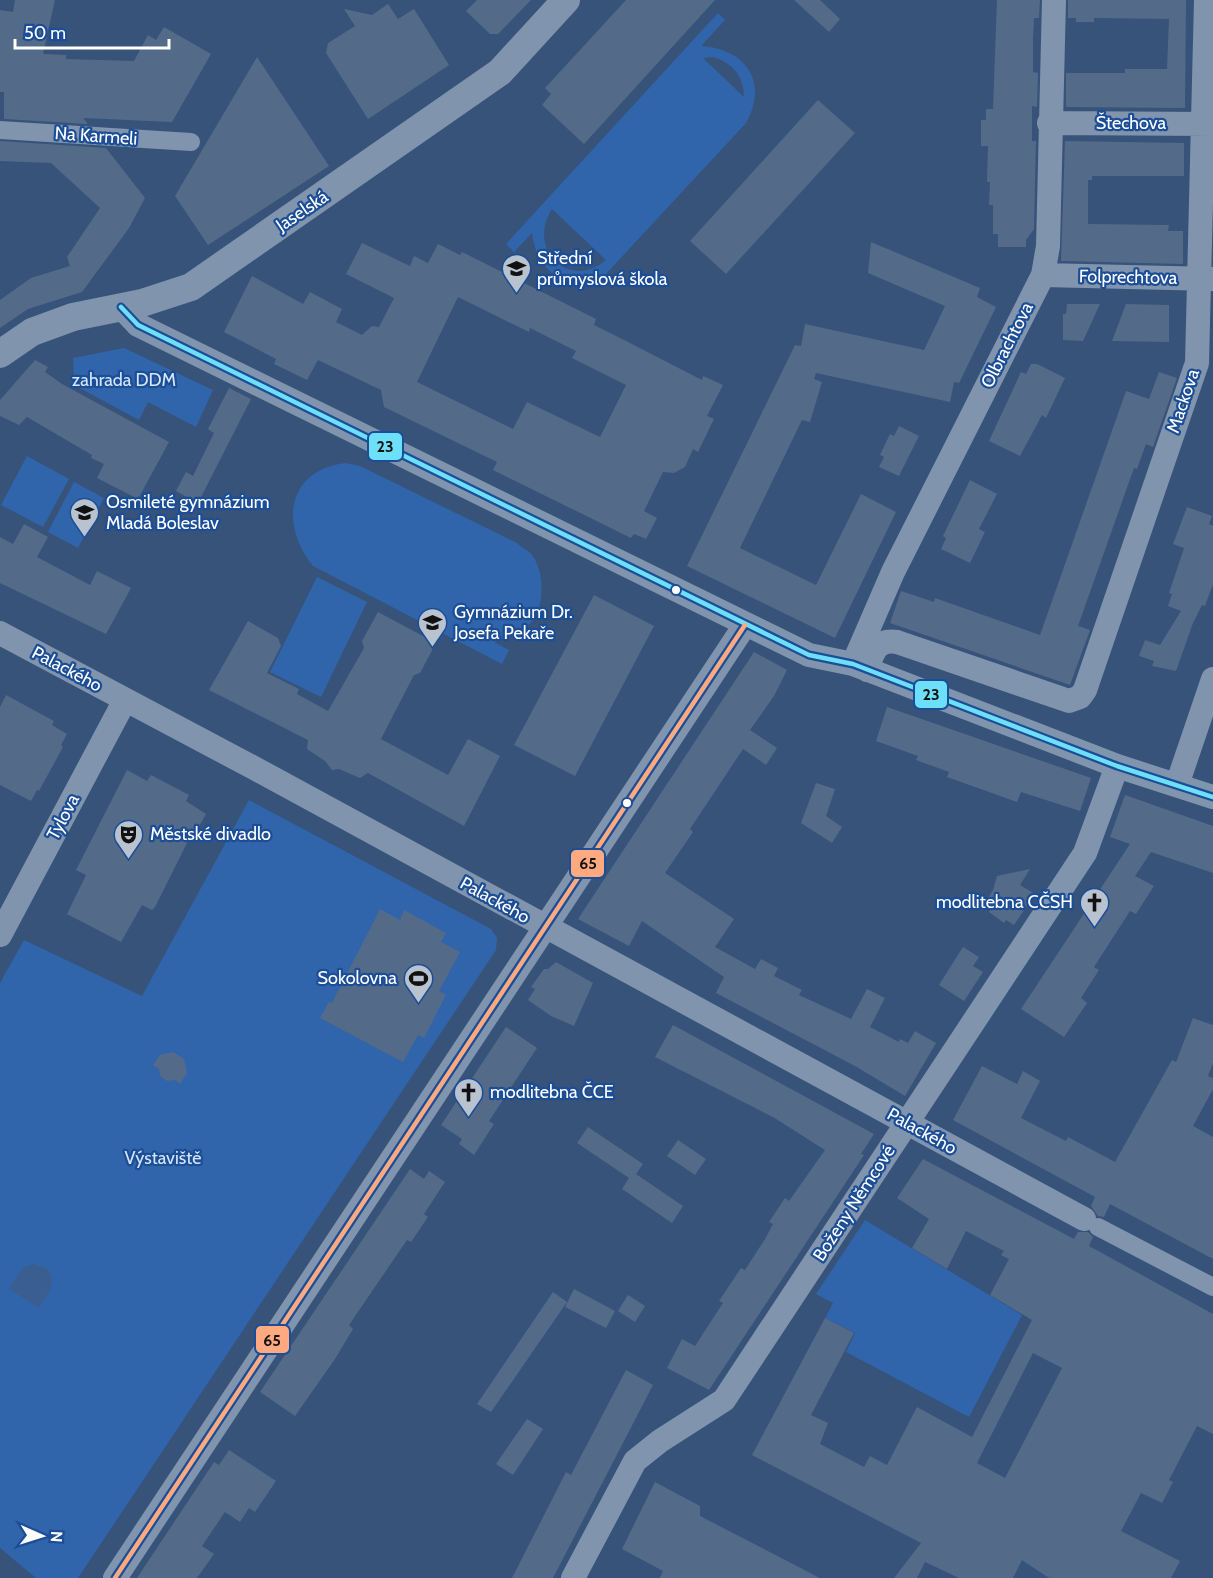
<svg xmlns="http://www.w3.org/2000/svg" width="1213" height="1578" font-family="Cabin,sans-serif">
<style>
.green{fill:#3065ac;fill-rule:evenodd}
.water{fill:#3b5e91}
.building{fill:#546a89;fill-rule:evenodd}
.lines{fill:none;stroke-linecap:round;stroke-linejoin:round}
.pedestrian{stroke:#8094ad;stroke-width:18}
.minor{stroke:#8094ad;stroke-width:24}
.tertiary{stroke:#8094ad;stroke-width:28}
.bus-1-casing{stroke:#1b4e96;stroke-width:9}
.bus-2-casing{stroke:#1b4e96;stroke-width:9}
.bus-1{stroke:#6ddff8;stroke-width:4.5}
.bus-2{stroke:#ffa980;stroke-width:4.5}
.bus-dot{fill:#fff;stroke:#1b4e96;stroke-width:2}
.labels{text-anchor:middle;stroke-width:4.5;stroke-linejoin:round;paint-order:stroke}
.street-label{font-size:18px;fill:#fff;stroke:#1b4e96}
.poi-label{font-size:18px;fill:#fff;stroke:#1b4e96;text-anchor:start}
.park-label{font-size:18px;fill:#d5e6fb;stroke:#1b4e96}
.line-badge{stroke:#1b4e96;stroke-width:2}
.pale-badge-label{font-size:16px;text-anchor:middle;font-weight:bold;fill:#111}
</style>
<rect width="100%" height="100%" fill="#37537a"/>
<!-- green -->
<path class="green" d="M718 13 725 20 701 46C746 49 769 82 746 123L604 276C566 291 537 273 532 233L514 252 506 244ZM712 57C732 62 744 76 744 97L703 58ZM552 209 606 260C569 291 526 250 552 209Z
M124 348 213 390 196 427 148 402 139 420 74 385 73 358Z
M27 456 69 479 43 527 1 505Z
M345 463 360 466 517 543C521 547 528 550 532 555 545 572 545 606 531 622 521 633 508 637 494 642L509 650 502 664 313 566C280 525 286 471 345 463Z
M74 482 104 498 78 548 48 532Z
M317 577 367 602 321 697 270 672Z
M249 800 491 929 497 938 496 950 78 1578H36L0 1548V983L24 940 142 996Z
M865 1220 1022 1315 969 1417 846 1352 855 1333 825 1318 833 1303 816 1294Z"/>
<!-- water -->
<path class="water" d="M34 1264 46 1268 52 1277 51 1288 39 1308 9 1289 23 1267Z"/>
<!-- building -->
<path class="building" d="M15 0H55L43 54 66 55V59L134 61 148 35 156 40 164 27 211 54 172 122 83 118 88 124 4 119V92H0V10L13 12Z
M477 0H531L498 34H490L466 11Z
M626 0H715L584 144 542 105 551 94 545 88Z
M794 0H820L840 19 829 32Z
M997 0H1040L1039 18H1034L1033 39V72L1038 73 1037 107 1032 106V141H1036L1034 229 1026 240V247H998V234H993V205H989L990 182H987L988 146H981V120H986V109H993Z
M1068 0H1186L1185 108 1066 107V73H1125V69H1167L1169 19 1094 18V22H1076V18H1068Z
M388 4 398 19 414 9 449 65 368 119 326 53 328 43 355 26 344 9 372 15Z
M257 57 329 166 208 245 175 196Z
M818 100 855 133 726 274 690 241Z
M0 141 106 148 145 198 129 228 82 292 28 309 0 328V300L31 278 70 266 67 257 100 208 51 163 0 161Z
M1065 141 1184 143V176H1092V180H1088V224L1169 225 1168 231H1183V264L1061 261Z
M871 242 980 288 977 297 996 307 959 383 954 382 950 402 816 373 814 379 822 382 810 422 802 420 740 548 816 585 861 494 896 512 835 638 687 566 795 345 801 346 805 324 924 350 945 306 868 273Z
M362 243 410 266 414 256 428 263 438 244 460 255 462 252 596 319 594 325 628 342 702 380 703 376 723 385 707 416 714 419 698 452 693 449 685 467 674 473 663 472 644 511 657 518 646 539 634 534 631 538 493 470 497 462 384 407 381 390 358 379 318 360 307 380 274 364 276 359 224 332 252 276 303 304 310 292 342 309 336 322 362 335 372 326 379 327 394 298 346 274ZM458 297 529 332 530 328 576 351 572 358 626 385 600 437 527 402 513 429 417 382Z
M1067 304H1100L1083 341 1063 340V314H1066Z
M1126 304 1169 305V342L1112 341Z
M35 360 48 367 45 372 62 384 169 442 138 499 97 478 104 464 91 458 92 455 27 417 19 425 0 416V400Z
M1031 364H1037L1065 378 1046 418 1042 415 1020 456 989 441 1021 372 1026 374Z
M1159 372 1177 378 1153 447 1146 444 1137 469 1134 468 1078 626 1090 630 1070 685 890 623 901 591 934 602 935 598 1040 635 1126 391 1149 399Z
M229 388 251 399 198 503 176 491 186 472 193 476 214 433 208 429Z
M899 426 919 436 899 476 879 467 884 457 880 455 890 434 894 436Z
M970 480 997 494 979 529 985 532 970 563 941 549 946 538 943 536Z
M1187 507 1212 516 1209 524 1213 526V584L1205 606 1202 605 1193 623 1176 671 1152 666 1154 661 1139 656 1145 640 1160 645 1181 611 1168 606 1172 594 1169 593 1184 548 1173 544Z
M24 524 48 537 37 557 90 585 97 571 131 588 106 634 0 583V537L13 544Z
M594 595 654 626 575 776 514 745Z
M378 612 436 643 420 673 414 675 381 739 448 775 468 739 500 756 464 826 368 773 360 778 339 769 332 770 325 761 307 749 308 740 209 690 248 621 278 638 281 646 267 673 299 689 297 694 328 711 364 648 362 641Z
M754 652 787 670 774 696 750 730 777 748 766 765 743 749 690 829 693 832 665 873 734 919 715 947 755 969 761 959 778 968 774 976 802 990 799 995 851 1019 867 989 885 998 870 1027 899 1042 900 1039 908 1043 915 1031 936 1043 905 1096 855 1066 716 993 724 977 642 921 629 946 578 919Z
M6 695 54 721 52 725 67 734 61 745 63 747 39 791 37 790 31 801 0 785V707Z
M887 707 1091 778 1080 811 1021 792 1017 802 947 777 949 772 916 760 918 756 876 741Z
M127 770 147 781 151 775 189 795 186 801 206 814 194 835 192 833 155 907 152 910 142 905 121 942 67 914 86 875 76 870Z
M816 783 835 789 826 816 842 827 832 843 801 823Z
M1125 795 1213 826V873L1151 852 1135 876 1154 886 1136 914 1130 911 1094 967 1099 970 1081 998 1087 1003 1064 1037 1021 1009 1130 844 1110 837Z
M1030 869 1020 885 1035 894 1014 925 1006 920 1004 923 989 912 990 910 984 905 993 890 997 876Z
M380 909 400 920 404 910 446 933 441 942 460 952 439 991 446 995 424 1038 418 1035 403 1062 320 1018 329 1002 332 1003Z
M963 947 979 957 973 966 983 972 964 1001 939 985Z
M556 962 593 983 574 1026 551 1016 528 1000 535 989 531 987 544 969H548Z
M1193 1018 1213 1025V1063L1208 1076 1213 1078V1089L1193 1126 1213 1137V1259L1110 1204 1104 1217 1098 1216 1091 1206 1095 1197 953 1120 982 1066 1017 1084 1023 1071 1040 1081 1021 1118 1066 1141 1068 1137 1115 1162 1172 1060 1176 1062Z
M673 1025 874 1134 861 1154 864 1155 709 1390 667 1368 682 1339 695 1346 723 1303 719 1301 741 1268 745 1270 765 1239 773 1224 769 1222 785 1198 789 1201 825 1150 773 1117 655 1057Z
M506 1027 537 1048 489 1121 494 1124 474 1155 459 1144 462 1139 441 1125Z
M173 1052 184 1059 187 1073 180 1084 175 1080 167 1081 160 1076 159 1069 153 1065 160 1055Z
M588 1127 643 1164 636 1174 683 1206 672 1223 622 1189 629 1178 577 1143Z
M678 1140 706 1159 695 1175 667 1156Z
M923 1159 1074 1239 1078 1232H1088L1093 1237 1089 1246 1213 1314V1434L1197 1426 1169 1480 1173 1482 1162 1503 1141 1493 1121 1531 1180 1561 1171 1578H1049L1022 1560 1013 1578H959L925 1562 917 1578H894L921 1543 752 1455 825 1318 854 1333 811 1415 828 1423 820 1444 864 1467 870 1456 887 1465 917 1407 972 1437 1032 1320 990 1295 1009 1259 1001 1255 1004 1251 966 1231 947 1269 912 1248 929 1219 897 1198ZM1033 1353 1062 1368 1005 1478 977 1463Z
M410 1169 424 1179 429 1171 445 1182 424 1214 428 1217 411 1242 407 1240 349 1325 353 1329 335 1359 295 1416 260 1392Z
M574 1289 615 1311 606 1328 565 1307Z
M553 1292 567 1302 491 1412 477 1404Z
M628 1295 645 1306 635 1322 618 1311Z
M626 1370 653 1385 553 1578H512L566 1472 571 1475Z
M527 1419 543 1429 513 1475 496 1464Z
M229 1450 276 1481 255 1512 249 1508 240 1522 225 1512 202 1546 214 1554 197 1578H137L214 1462 219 1465Z
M655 1482 700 1506V1516L820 1578H660L663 1571 622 1549Z"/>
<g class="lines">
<!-- pedestrian -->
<path class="pedestrian" d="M0 130 191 142
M1098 1227 1213 1287"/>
<!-- minor -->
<path class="minor" d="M1049 123 1213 124
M1043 275 1213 279
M121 307 138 325 809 655 853 664 1117 766 1213 797
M0 633 256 769 1084 1219
M854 662 893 572 1043 275 1048 246 1054 0
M867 670C873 652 876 639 897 642L1069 701 1080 697 1085 690 1197 363 1206 0
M1177 785 1213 679
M0 935 125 700
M115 1578 745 625
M573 1578 635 1461 660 1441 724 1400 1085 853 1117 766"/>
<!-- tertiary -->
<path class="tertiary" d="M0 354 32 332 73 317 142 303 191 287 500 72 566 0"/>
<defs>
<path id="bus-1" d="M121 307 138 325 809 655 853 664 1117 766 1213 797"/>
<path id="bus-2" d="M115 1578 745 625"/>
</defs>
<!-- bus-1 casing -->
<use href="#bus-1" class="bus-1-casing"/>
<!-- bus-2 casing -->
<use href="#bus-2" class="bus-2-casing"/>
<!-- bus-1 -->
<use href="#bus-1" class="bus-1"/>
<!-- bus-2 -->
<use href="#bus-2" class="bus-2"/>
</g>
<!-- icons -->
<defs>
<symbol id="school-pin" viewBox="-11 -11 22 30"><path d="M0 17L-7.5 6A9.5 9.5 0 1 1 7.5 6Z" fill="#b9c3d0" stroke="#1b4e96"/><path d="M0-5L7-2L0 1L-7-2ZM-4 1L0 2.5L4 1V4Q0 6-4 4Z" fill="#111"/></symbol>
<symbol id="university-pin" viewBox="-11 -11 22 30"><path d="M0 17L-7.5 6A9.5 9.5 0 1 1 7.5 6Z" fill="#b9c3d0" stroke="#1b4e96"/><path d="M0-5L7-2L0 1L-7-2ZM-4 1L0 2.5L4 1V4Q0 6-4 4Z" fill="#111"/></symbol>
<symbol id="theatre-pin" viewBox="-11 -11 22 30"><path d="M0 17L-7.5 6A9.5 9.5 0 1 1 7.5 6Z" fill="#b9c3d0" stroke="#1b4e96"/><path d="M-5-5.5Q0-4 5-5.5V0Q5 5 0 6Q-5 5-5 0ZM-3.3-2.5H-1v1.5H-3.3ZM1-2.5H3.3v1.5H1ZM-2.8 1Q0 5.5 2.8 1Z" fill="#111"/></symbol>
<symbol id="church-pin" viewBox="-11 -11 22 30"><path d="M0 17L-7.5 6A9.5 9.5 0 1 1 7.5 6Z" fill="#b9c3d0" stroke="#1b4e96"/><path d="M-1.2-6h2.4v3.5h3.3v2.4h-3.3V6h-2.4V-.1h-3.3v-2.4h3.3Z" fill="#111"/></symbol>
<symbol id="stadium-pin" viewBox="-11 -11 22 30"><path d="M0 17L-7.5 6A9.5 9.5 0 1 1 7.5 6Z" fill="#b9c3d0" stroke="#1b4e96"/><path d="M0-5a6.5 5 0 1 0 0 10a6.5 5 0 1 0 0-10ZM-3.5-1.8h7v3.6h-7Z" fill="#111"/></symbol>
</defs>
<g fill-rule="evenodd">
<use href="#school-pin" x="500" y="252" width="33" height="45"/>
<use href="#university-pin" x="68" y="496" width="33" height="45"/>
<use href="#university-pin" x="416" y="606" width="33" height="45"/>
<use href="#theatre-pin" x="112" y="818" width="33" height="45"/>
<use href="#church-pin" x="1078" y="886" width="33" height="45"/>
<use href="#stadium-pin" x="402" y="962" width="33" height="45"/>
<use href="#church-pin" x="452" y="1076" width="33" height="45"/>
</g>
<!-- markers -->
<g class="bus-dot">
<circle cx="676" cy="590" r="5"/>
<circle cx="627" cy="803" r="5"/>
</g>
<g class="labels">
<!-- street labels -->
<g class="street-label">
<text x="1131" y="129">Štechova</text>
<text transform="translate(96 136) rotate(4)" y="6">Na Karmeli</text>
<text transform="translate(302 211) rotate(-34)" y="6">Jaselská</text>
<text transform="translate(1128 277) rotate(1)" y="6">Folprechtova</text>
<text transform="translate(1007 345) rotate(-63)" y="6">Olbrachtova</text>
<text transform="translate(1183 401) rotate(-71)" y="6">Mackova</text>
<text transform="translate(67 669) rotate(28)" y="6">Palackého</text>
<text transform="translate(63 817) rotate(-62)" y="6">Tylova</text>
<text transform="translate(495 900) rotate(29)" y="6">Palackého</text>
<text transform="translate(922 1131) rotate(29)" y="6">Palackého</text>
<text transform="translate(854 1203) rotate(-57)" y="6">Boženy Němcové</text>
</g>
<!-- poi labels -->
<g class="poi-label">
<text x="537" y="264">Střední<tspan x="537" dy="21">průmyslová škola</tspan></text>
<text x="106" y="508">Osmileté gymnázium<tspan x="106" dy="21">Mladá Boleslav</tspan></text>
<text x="454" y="618">Gymnázium Dr.<tspan x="454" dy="21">Josefa Pekaře</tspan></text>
<text x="150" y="840">Městské divadlo</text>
<text x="1073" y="908" text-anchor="end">modlitebna CČSH</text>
<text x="397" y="984" text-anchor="end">Sokolovna</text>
<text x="490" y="1098">modlitebna ČCE</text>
</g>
<!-- park labels -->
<g class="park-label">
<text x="124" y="386">zahrada DDM</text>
<text x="163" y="1164">Výstaviště</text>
</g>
</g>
<g class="line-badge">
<rect x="368" y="432" width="35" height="29" rx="6" fill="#6ddff8"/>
<rect x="914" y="680" width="34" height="29" rx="6" fill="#6ddff8"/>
<rect x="570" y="849" width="35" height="29" rx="6" fill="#ffa980"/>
<rect x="255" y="1325" width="35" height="29" rx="6" fill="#ffa980"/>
</g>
<g class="pale-badge-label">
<text x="385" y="452">23</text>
<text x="931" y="700">23</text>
<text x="588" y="869">65</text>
<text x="272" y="1346">65</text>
</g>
<!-- north arrow -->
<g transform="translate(42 1536) rotate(93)" stroke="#1b4e96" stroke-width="4.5" paint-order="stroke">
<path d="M0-4.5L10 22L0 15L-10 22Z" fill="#ffffff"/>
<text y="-9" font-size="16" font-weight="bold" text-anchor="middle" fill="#ffffff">N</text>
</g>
<!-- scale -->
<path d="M15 39v9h154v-9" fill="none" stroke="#ffffff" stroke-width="3"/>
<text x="24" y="39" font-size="18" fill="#ffffff" stroke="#1b4e96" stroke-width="4.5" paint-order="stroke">50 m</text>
</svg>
